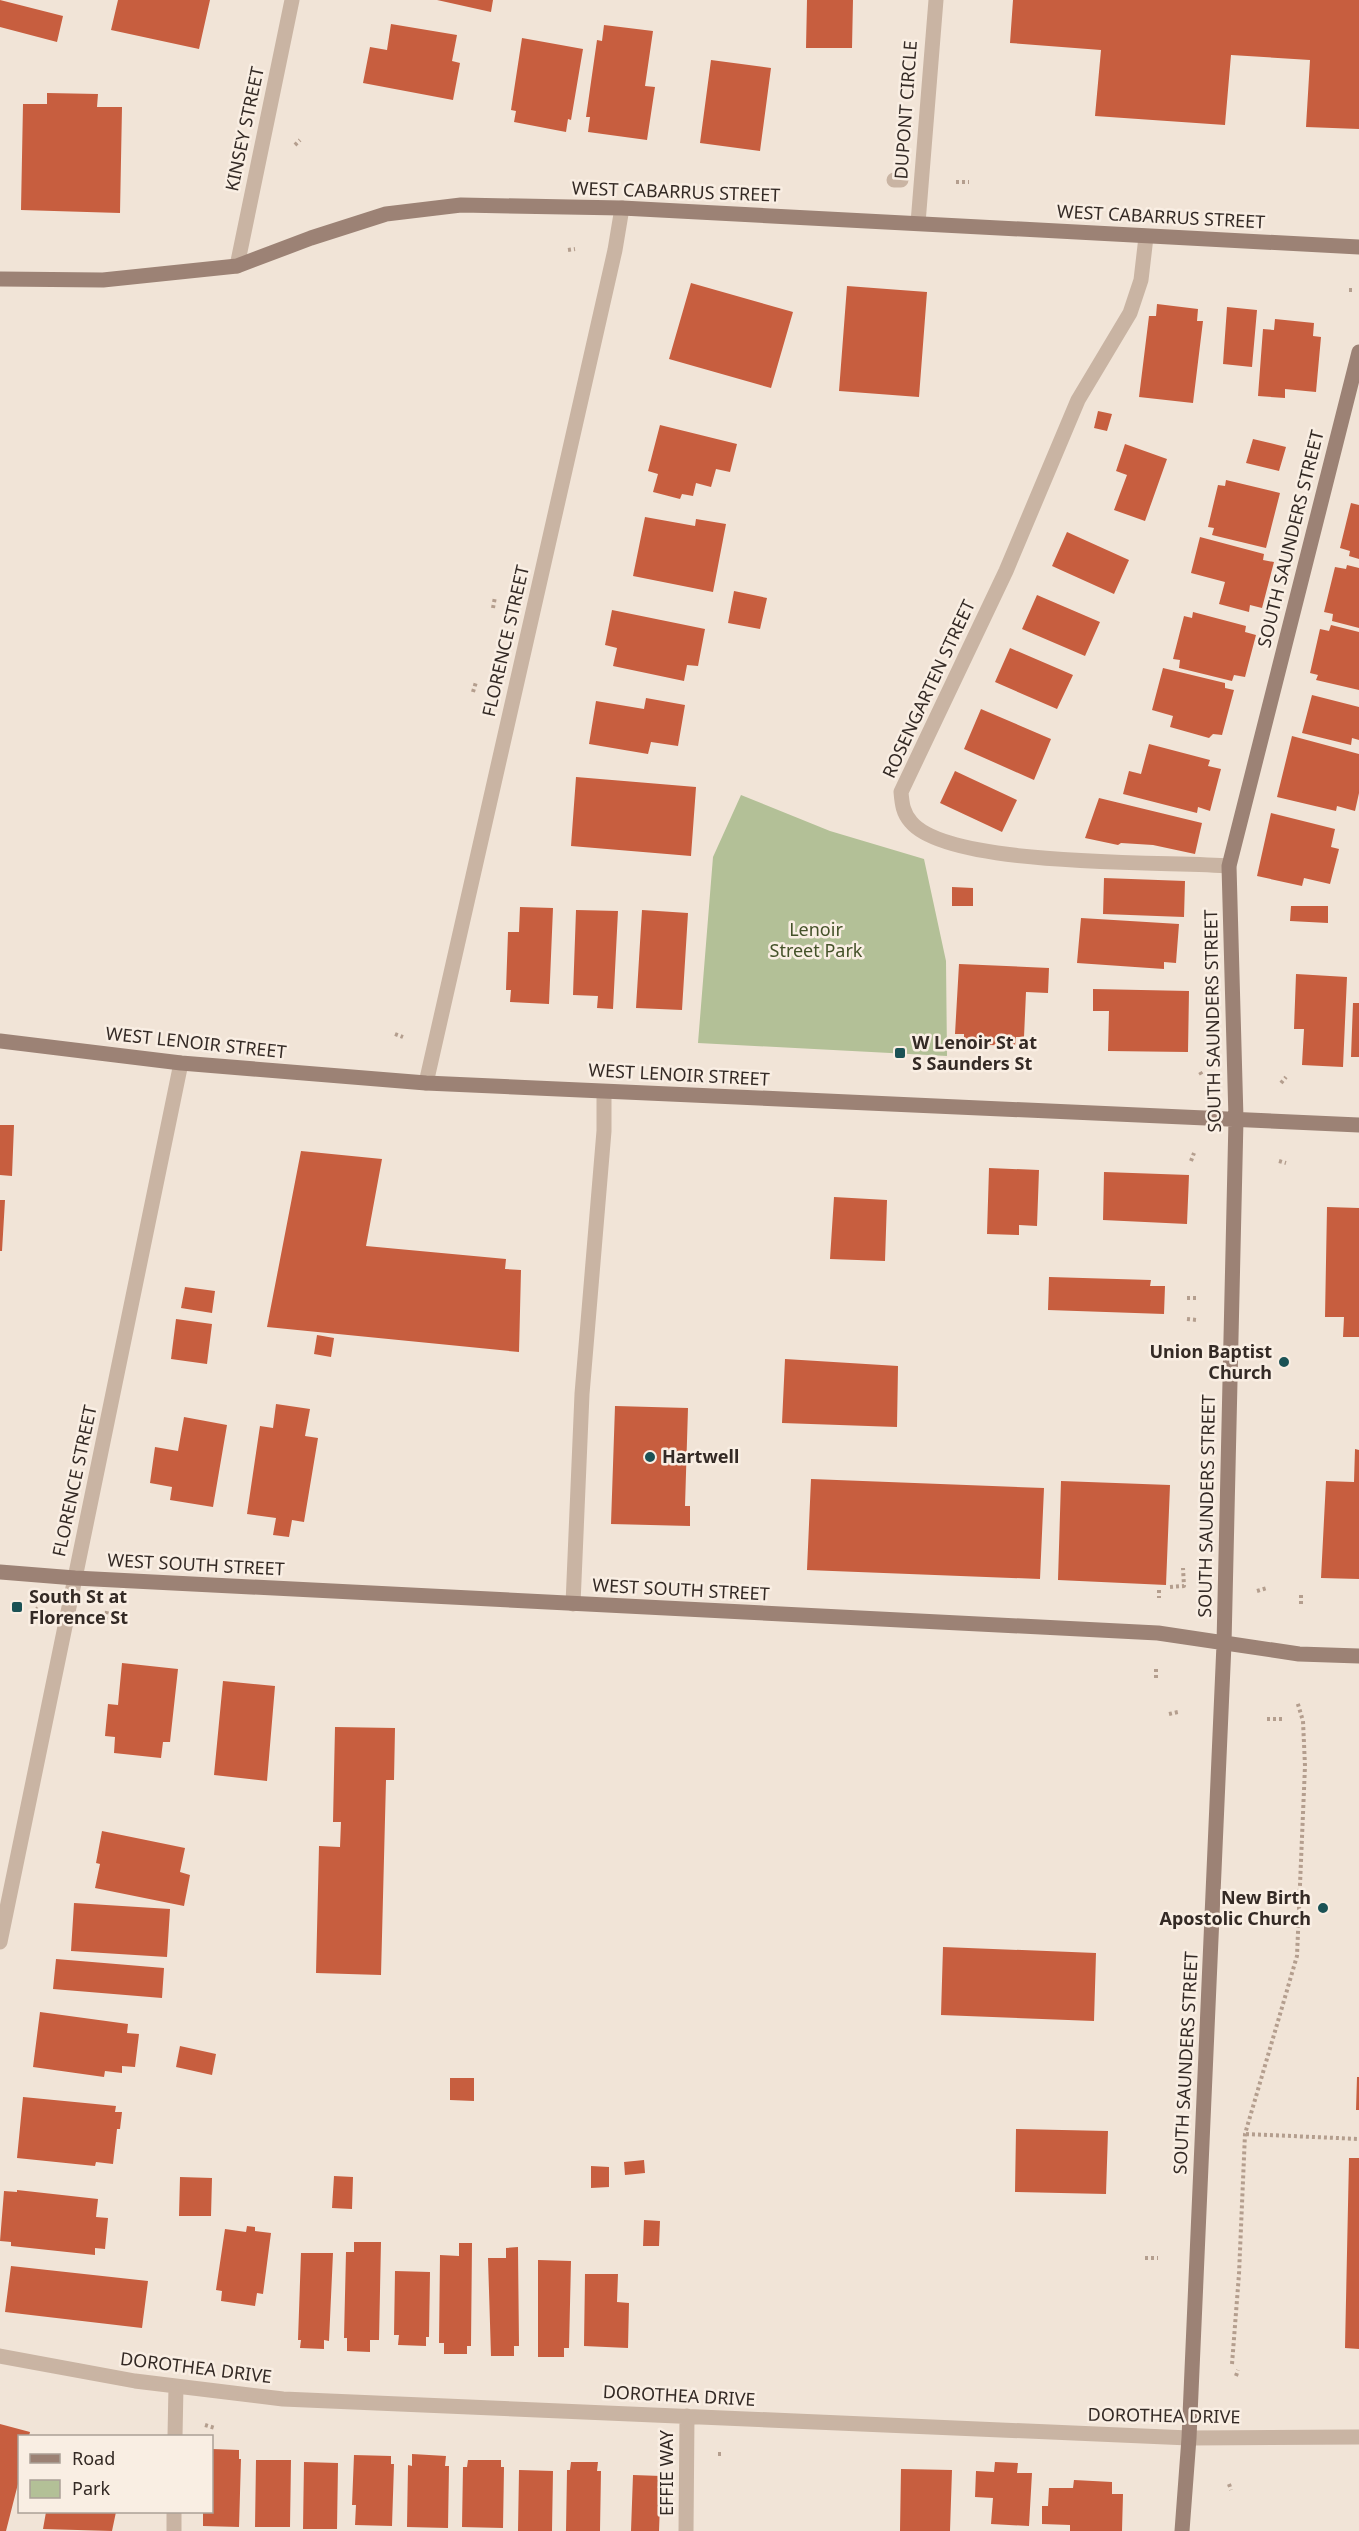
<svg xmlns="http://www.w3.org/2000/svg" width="1359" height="2531" font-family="'Noto Sans',sans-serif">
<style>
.green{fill:#b3c097}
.building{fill:#c75e3f}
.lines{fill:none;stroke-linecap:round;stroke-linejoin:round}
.path{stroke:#b49e8e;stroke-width:4;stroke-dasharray:3 3;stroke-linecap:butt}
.lane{stroke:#c9b4a3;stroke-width:15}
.street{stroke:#c9b4a3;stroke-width:15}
.secondary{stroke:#9c8275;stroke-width:15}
.poi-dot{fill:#1b5255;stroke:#f9eee3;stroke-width:2}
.labels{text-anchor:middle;stroke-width:5;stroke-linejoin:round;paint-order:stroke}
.street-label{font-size:18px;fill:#342a25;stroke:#f9eee3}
.park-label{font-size:18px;fill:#445229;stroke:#f9eee3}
.poi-label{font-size:18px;font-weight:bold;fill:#342a25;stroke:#f9eee3;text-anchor:start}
</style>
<rect width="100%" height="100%" fill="#f1e4d7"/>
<!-- green -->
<path class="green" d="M741 795 830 831 924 859 946 961 947 1056 698 1043 713 857Z"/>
<!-- building -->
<path class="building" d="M0 0 63 16 57 42 0 27Z
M118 0H210L199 49 111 30Z
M437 0H493L491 12Z
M807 0H853L852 48H806Z
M1013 0H1359V129L1306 127 1310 60 1231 55 1225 125 1095 116 1101 50 1010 43Z
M391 24 457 35 452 61 460 63 453 100 363 83 370 47 387 50Z
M604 25 653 31 645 86 655 87 647 140 588 132 590 117H586L597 40 602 41Z
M522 38 583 49 571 120 568 119 566 132 514 122 516 111 511 110Z
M711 60 771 68 760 151 700 143Z
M47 93 98 94 97 107H122L120 213 21 210 23 104H47Z
M691 283 793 312 771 388 669 359Z
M847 286 927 292 919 397 839 391Z
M1157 304 1198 309 1197 321H1203L1193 403 1139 397 1149 316H1156Z
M1227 307 1257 310 1252 367 1223 364Z
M1275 319 1314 323 1313 336 1321 337 1316 392 1285 389V398L1258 396 1263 329 1274 330Z
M1098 411 1112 414 1107 431 1094 428Z
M660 425 737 444 730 472 716 469 711 487 696 483 693 496 682 494 680 499 653 492 658 474 648 471Z
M1253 439 1286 447 1279 471 1246 463Z
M1125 444 1167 459 1145 521 1114 510 1127 475 1116 471Z
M1226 480 1280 493 1266 548 1212 535 1214 528 1208 527 1218 485 1225 486Z
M1351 503 1359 505V559L1349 556 1350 551 1340 548Z
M645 517 695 526 696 519 726 524 713 592 633 576Z
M1067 532 1129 560 1114 594 1052 566Z
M1200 537 1264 554 1263 560 1274 562 1262 608 1250 605 1249 612 1219 604 1225 582 1191 573Z
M1347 565 1359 568V628L1332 621 1333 614 1324 612 1335 567 1346 569Z
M734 591 767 598 760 629 728 623Z
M1037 595 1100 622 1085 656 1022 629Z
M612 610 705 629 698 666 687 665 684 681 613 666 617 648 605 645Z
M1193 612 1246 626 1245 632 1256 635 1245 677 1234 675 1232 681 1179 668 1180 660 1173 659 1184 616 1192 618Z
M1331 625 1359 632V690L1316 680 1318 675 1310 673 1320 629 1329 631Z
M1010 648 1073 675 1057 709 995 682Z
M1163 668 1225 683V688L1234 690 1222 735 1213 734 1209 738 1170 727 1173 716 1152 710Z
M1312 695 1359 707V740L1352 738 1351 745 1302 733Z
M646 698 685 705 678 746 651 742 648 754 589 744 596 701 644 709Z
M981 709 1051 739 1034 780 964 749Z
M1292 736 1359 754V793L1355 811 1337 806 1336 811 1277 797Z
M1149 744 1210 760 1208 766 1221 769 1210 811 1198 807 1197 813 1123 794 1129 771 1141 774Z
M955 771 1017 800 1002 832 940 803Z
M576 777 696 787 691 856 571 846Z
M1099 798 1202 823 1195 854 1153 845 1121 843 1118 845 1085 838Z
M1271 813 1335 829 1331 847 1339 849 1330 884 1304 878 1302 886 1257 876Z
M1104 878 1185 881 1184 917 1103 914Z
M952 887 973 888V906H952Z
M1291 906H1328V923L1290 921Z
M520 907 553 908 549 1004 510 1002 511 990H506L508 932H519Z
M576 910 618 911 613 1009 597 1008 598 996 573 995Z
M642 910 688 913 682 1010 636 1008Z
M1081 918 1179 924 1176 963 1164 962V969L1077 963Z
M959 964 1049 968 1048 993 1026 992 1024 1037H1016L1015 1046 964 1044V1034H955Z
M1296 974 1347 977 1343 1067 1302 1065 1304 1029H1294Z
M1093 989 1189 991 1188 1052 1108 1051 1109 1011H1093Z
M1353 1003H1359V1057H1351Z
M0 1125H14L12 1176 0 1175Z
M301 1151 382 1159 366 1246 506 1259 505 1269 521 1270 519 1352 267 1327Z
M989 1168 1039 1170 1037 1226 1019 1225V1235L987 1234Z
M1104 1172 1189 1175 1187 1224 1103 1220Z
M834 1197 887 1200 885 1261 830 1259Z
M0 1200H5L2 1251H0Z
M1327 1207 1359 1208V1337H1343L1344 1317H1325Z
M1049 1277 1151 1280 1150 1286H1165L1164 1314 1048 1310Z
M185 1287 215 1291 212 1313 181 1308Z
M176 1319 212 1324 207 1364 171 1359Z
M317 1335 334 1338 331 1357 314 1354Z
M785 1359 898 1366 897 1427 782 1423Z
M276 1404 310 1409 305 1436 318 1438 304 1522 292 1520 289 1537 273 1535 276 1518 247 1514 260 1426 273 1428Z
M615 1406 688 1408 685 1506H690V1526L611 1524Z
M184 1417 227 1425 213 1507 170 1500 172 1487 150 1483 155 1447 178 1451Z
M1355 1449 1359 1450V1579L1321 1578 1326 1481 1354 1482Z
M811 1479 1044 1488 1040 1579 807 1570Z
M1061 1481 1170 1485 1166 1585 1058 1580Z
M122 1663 178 1669 170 1742H163L161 1758 114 1753 115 1737 105 1736 108 1704 118 1705Z
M223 1681 275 1686 267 1781 214 1775Z
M335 1727 395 1728 394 1780H386L381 1975 316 1973 319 1846 340 1847 341 1822H333Z
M102 1831 185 1848 180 1872 190 1875 184 1906 95 1888 100 1864 96 1863Z
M74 1903 170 1909 167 1957 71 1951Z
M943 1947 1096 1953 1094 2021 941 2015Z
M56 1959 164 1968 162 1998 53 1989Z
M40 2012 128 2024 127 2033 139 2034 135 2067 122 2066V2073L105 2071 104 2077 33 2067Z
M180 2046 216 2054 212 2075 176 2067Z
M1357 2077H1359V2110H1356Z
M450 2078H474V2101L450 2100Z
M23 2097 116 2106 115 2112H122L120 2129H117L113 2164 96 2162 95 2166 17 2158Z
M1016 2129 1108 2131 1106 2194 1015 2192Z
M1349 2158H1359V2349L1345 2348Z
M644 2160 645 2173 625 2175 624 2162Z
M591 2166 609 2167V2187L591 2188Z
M334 2176 353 2177 352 2209 332 2208Z
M180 2177 212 2178 211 2216H179Z
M17 2190 98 2199 96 2217 108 2218 105 2249 95 2248V2255L11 2246V2242L0 2241 4 2191 17 2192Z
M644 2220 660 2221 659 2246H643Z
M247 2226 255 2227V2231L271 2233 263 2294 257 2293 255 2306 221 2301 222 2291 216 2290 225 2229 246 2232Z
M354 2242H381L379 2340H370V2352L347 2351V2338H344L346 2252H354Z
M459 2243H472L471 2346H467V2354H444V2343H439L440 2255 459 2256Z
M518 2247 519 2346H514V2356H491L488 2258H506V2248Z
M301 2253H333L329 2341 324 2340V2349L300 2348 301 2340H298Z
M538 2260 571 2261 569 2348H564V2357H538Z
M11 2266 148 2281 142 2328 5 2312Z
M395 2271 430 2272 429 2337H426V2346L398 2345 399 2335H394Z
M585 2274H618L617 2302 629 2303 628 2348 584 2346Z
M0 2424 30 2432 29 2436H20V2476L6 2531H0Z
M212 2449 239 2450V2459H241L239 2527 203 2526V2512H212Z
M412 2454 446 2456 445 2466H449L448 2528 407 2527 408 2465 412 2466Z
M354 2455 391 2456V2464H394L392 2526 355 2525 356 2505H352Z
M256 2460H291L290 2527H255Z
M468 2460H501V2467H504L503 2528 462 2527 463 2467H467Z
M304 2462 338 2463 337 2529H303Z
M571 2462H598L597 2471H601L600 2531H566L567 2470H570Z
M995 2462 1018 2463 1017 2473H1032L1029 2526 991 2524 993 2498 975 2497 976 2471 994 2472Z
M901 2469 952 2470 950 2531H900Z
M519 2470 553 2471 552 2531H518Z
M633 2475 661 2476 659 2531H631Z
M1074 2480 1112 2482V2494H1123L1122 2531H1070V2525L1042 2524V2506H1048L1049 2488H1073Z
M46 2512H116L112 2531 43 2529Z"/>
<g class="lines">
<!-- path -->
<path class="path" d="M295 145 300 140
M956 182H969
M568 250 575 249
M1349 290H1352
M493 608 495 597
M473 692 476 682
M395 1034 403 1037
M1200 1072 1203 1077
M1281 1083 1286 1077
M1191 1161 1194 1153
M1279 1161 1286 1163
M1187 1298H1198
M1187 1319 1197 1320
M1170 1587 1184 1586 1183 1568
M1159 1590V1598
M1257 1591 1267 1588
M1301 1595V1607
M32 1613 38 1608
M95 1621 105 1622 107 1611
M1156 1678V1666
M1169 1714 1178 1712
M1267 1719H1283
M1246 2134 1359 2139
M1145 2258H1158
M1232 2364 1239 2274 1245 2134 1297 1956 1305 1766 1303 1721 1297 1701
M1236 2376 1238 2370
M205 2425 215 2428
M718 2454H724
M1229 2484 1231 2490"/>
<!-- lane -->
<path class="lane" d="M894 180H901
M75 1578 181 1063
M573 1604 582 1394 604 1131V1092"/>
<!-- street -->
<path class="street" d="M918 223 936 0
M1146 237 1141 280 1130 313 1078 400 1006 571 901 792C902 804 903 813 911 822 949 868 1165 861 1229 866
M237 266 292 0
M426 1083 615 250 622 208
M0 1942 75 1578
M0 2356 135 2381 283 2399 1189 2438 1359 2437
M175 2436 176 2386
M174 2531V2512
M686 2531 687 2416"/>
<!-- secondary -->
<path class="secondary" d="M0 279 103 280 237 266 311 238 386 214 461 205 622 208 1359 247
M0 1041 181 1063 426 1083 1359 1125
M0 1572 75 1578 1158 1633 1299 1654 1359 1656
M1182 2531 1189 2438 1224 1644 1236 1119 1229 866 1359 352"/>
</g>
<!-- markers -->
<g class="poi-dot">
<rect x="894" y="1047" width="12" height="12" rx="3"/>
<circle cx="1284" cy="1362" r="6"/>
<circle cx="650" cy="1457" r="6"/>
<rect x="11" y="1601" width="12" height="12" rx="3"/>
<circle cx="1323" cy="1908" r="6"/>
</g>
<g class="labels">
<!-- street labels -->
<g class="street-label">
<text transform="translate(906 110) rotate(-86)" y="6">DUPONT CIRCLE</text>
<text transform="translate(245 129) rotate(-78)" y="6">KINSEY STREET</text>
<text transform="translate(676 192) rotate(2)" y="6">WEST CABARRUS STREET</text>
<text transform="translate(1161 217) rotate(3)" y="6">WEST CABARRUS STREET</text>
<text transform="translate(1291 539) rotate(-76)" y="6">SOUTH SAUNDERS STREET</text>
<text transform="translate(506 641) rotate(-77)" y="6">FLORENCE STREET</text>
<text transform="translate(929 689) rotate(-65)" y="6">ROSENGARTEN STREET</text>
<text transform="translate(1213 1021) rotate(-91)" y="6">SOUTH SAUNDERS STREET</text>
<text transform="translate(196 1043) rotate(6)" y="6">WEST LENOIR STREET</text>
<text transform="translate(679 1075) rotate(3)" y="6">WEST LENOIR STREET</text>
<text transform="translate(75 1481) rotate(-78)" y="6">FLORENCE STREET</text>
<text transform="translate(1207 1506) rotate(-89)" y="6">SOUTH SAUNDERS STREET</text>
<text transform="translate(196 1565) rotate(3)" y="6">WEST SOUTH STREET</text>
<text transform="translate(681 1590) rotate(3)" y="6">WEST SOUTH STREET</text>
<text transform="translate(1186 2063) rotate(-87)" y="6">SOUTH SAUNDERS STREET</text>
<text transform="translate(196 2368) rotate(7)" y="6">DOROTHEA DRIVE</text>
<text transform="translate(679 2396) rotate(3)" y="6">DOROTHEA DRIVE</text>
<text transform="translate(1164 2416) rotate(1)" y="6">DOROTHEA DRIVE</text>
<text transform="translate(667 2473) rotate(-90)" y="6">EFFIE WAY</text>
</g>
<!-- park labels -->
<g class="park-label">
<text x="816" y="936">Lenoir<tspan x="816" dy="21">Street Park</tspan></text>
</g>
<!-- poi labels -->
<g class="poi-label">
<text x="912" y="1049">W Lenoir St at<tspan x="912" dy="21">S Saunders St</tspan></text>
<text x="1272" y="1358" text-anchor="end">Union Baptist<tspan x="1272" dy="21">Church</tspan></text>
<text x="662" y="1463">Hartwell</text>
<text x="29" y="1603">South St at<tspan x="29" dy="21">Florence St</tspan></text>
<text x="1311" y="1904" text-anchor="end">New Birth<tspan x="1311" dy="21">Apostolic Church</tspan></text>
</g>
</g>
<!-- legend -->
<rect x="18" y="2435" width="195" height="78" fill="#f9eee3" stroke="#aaa097" stroke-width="1.5"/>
<rect x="30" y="2454" width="30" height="9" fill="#9c8275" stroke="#aaa097" stroke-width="1.5"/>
<text x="72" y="2465" font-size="18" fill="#342a25">Road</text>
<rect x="30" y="2480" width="30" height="18" fill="#b3c097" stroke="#aaa097" stroke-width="1.5"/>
<text x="72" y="2495" font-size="18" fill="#342a25">Park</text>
</svg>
